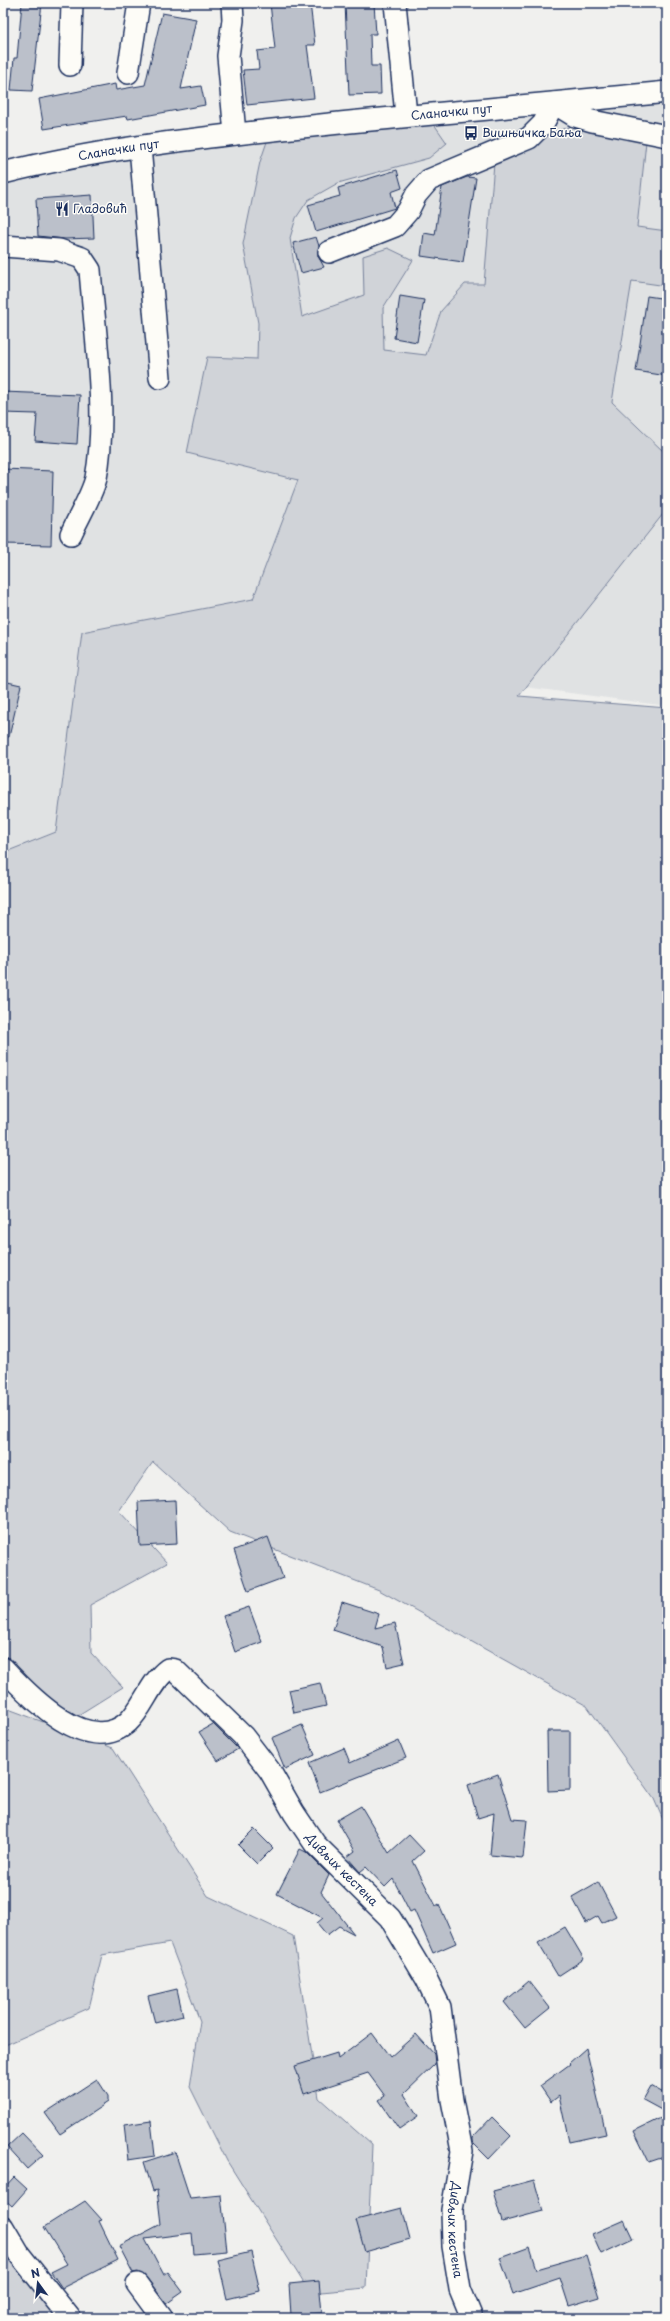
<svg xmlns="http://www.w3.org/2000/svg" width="670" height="2321" font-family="'Playpen Sans',sans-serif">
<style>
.built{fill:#e0e2e3}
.green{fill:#d0d3d8;stroke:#76819b}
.building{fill:#bbc0ca;stroke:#1b2f5e}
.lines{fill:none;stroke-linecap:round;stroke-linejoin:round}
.minor-casing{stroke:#1b2f5e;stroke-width:24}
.minor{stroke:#fdfcf7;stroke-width:21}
.labels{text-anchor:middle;stroke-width:3;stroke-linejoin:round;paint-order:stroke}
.street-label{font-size:12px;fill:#1b2f5e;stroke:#fdfcf7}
.poi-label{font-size:12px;fill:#1b2f5e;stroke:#fdfcf7;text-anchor:start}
</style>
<rect width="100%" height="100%" fill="#f0f0ee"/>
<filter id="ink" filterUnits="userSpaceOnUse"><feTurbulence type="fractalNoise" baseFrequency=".025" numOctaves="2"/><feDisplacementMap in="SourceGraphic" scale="8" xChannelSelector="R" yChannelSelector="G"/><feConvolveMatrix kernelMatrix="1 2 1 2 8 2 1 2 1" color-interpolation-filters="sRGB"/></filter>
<g filter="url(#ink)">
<!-- built -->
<path class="built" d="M667 92V706L407 671 56 832 3 853V173Z"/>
<!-- green -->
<path class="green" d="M427 114 447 143 429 158 338 183 308 200 296 218 290 238 302 317 364 295 363 256 388 248 413 260 383 308 384 350 426 355 441 311 465 284H484L495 151 529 138 592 121 647 132 637 227 667 231V286L632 281 612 402 665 453 667 459V509L519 696 667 708V1829L654 1799 587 1706 379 1590 230 1532 153 1462 119 1511 167 1563 90 1605 91 1653 123 1687 67 1722 3 1666V853L56 832 82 632 253 599 298 480 187 453 207 357 257 359 258 323 243 244 260 162 271 130Z
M3 1707 113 1748 208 1896 293 1936 319 2098 372 2145 366 2288 310 2293 227 2161 190 2087 200 2021 170 1943 102 1955 89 2008 3 2046Z
M3 2222 61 2309 55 2318H3Z"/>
<!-- building -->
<path class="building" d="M22 3H42L32 91 11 90 14 58H17Z
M270 3H310L315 45H307L314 98 247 105 243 70 259 69 257 51 275 49Z
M345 3H374L376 34H370L371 66H380L381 94 349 95Z
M162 13 196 19 181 89 201 86 205 105 128 119 127 116 44 129 39 99 115 84 116 90 145 85Z
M397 170 402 188 391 192 395 208 316 232 308 205 340 196 338 188Z
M467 177 476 178 463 262 421 256 424 233 435 235 442 187Z
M92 195 94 238 65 239 38 236 36 199Z
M316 237 319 246 318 256 324 267 301 273 293 243Z
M400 296 424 300 417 342 394 338Z
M647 296 667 299V376L636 371Z
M3 392 80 395 77 444 35 441 37 414 3 413Z
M3 469 53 471 51 545 3 544Z
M3 681 21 685 9 737 3 736Z
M175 1500 177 1544 140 1546 138 1502Z
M268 1537 283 1578 248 1591 234 1550Z
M342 1602 379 1614 375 1628 395 1623 404 1663 387 1667 383 1647 333 1630Z
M249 1607 262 1642 235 1652 223 1616Z
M320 1683 326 1706 294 1713 289 1690Z
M213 1724 238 1749 218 1761 199 1732Z
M302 1725 315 1755 285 1769 272 1738Z
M547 1731H570V1790L548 1791Z
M399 1741 406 1758 320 1792 309 1763 344 1748 350 1763Z
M498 1774 512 1819 527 1820 523 1858 490 1855 494 1813 478 1818 468 1785Z
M361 1806 389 1853 409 1835 424 1851 413 1861 436 1906 439 1904 456 1943 433 1953 414 1910 410 1912 393 1879 385 1887 366 1867 360 1872 347 1857 355 1851 337 1820Z
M254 1829 273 1848 257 1864 238 1845Z
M300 1849 306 1852 329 1875 321 1892 354 1934 339 1926 327 1935 317 1923 323 1918 277 1894Z
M598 1882 616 1916 602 1923 598 1916 586 1923 572 1897Z
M565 1927 584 1959 558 1976 538 1943Z
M529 1981 550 2008 525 2028 504 2002Z
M177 1989 183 2016 155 2023 148 1996Z
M372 2033 390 2057 416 2034 434 2054 435 2064 404 2094 418 2116 399 2129 379 2100 385 2096 368 2073 304 2094 295 2066 337 2053 338 2059Z
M586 2048 606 2134 569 2142 559 2096 551 2102 540 2086 570 2064 569 2063Z
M97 2079 108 2096V2102L60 2134 45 2113Z
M651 2086 667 2095V2113L643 2100Z
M667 2115V2156L649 2162 634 2131Z
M492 2117 511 2136 489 2159 472 2142V2138Z
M151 2121 155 2156 128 2160 124 2125Z
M22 2133 43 2155 27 2169 7 2147Z
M175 2152 190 2198 221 2195 227 2251 194 2254 192 2233 145 2239 164 2275 168 2272 183 2292 166 2304 146 2277 138 2272 133 2273 119 2246 161 2224 157 2190 153 2191 144 2162Z
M14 2177 27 2189 12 2206 3 2198V2189Z
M534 2180 543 2211 502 2222 493 2191Z
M85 2201 102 2220 99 2221 118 2260 62 2288 51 2272 67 2264 44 2227Z
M402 2208 410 2239 365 2252 356 2220Z
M624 2220 633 2239 601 2254 592 2234Z
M530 2247 537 2269 586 2255 599 2297 569 2306 560 2278 513 2294 500 2258Z
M251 2252 260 2291 227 2299 218 2260Z
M319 2281 322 2313 291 2315 289 2284Z"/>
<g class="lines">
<defs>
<g id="minor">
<path d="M232 3 233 20 228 56 235 134"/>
<path d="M395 3 406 115"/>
<path d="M70 65 72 3"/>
<path d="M128 73 139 3"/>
<path d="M140 147 160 378"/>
<path id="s1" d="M3 173C94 150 189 139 282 129 410 115 539 105 667 92"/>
<path d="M3 246 59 250 82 258 90 270C95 335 108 415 96 478 92 495 78 518 71 534"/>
<path d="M329 252 395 226 408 211 416 195 429 180 529 138 543 124 554 103 575 116 592 121 667 136"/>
<path id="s2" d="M3 1668C29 1696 88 1758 128 1722 144 1707 150 1682 168 1669L175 1670 243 1736 270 1771 294 1813 315 1844 390 1918 426 1978 440 2007 452 2100 462 2151 452 2210 453 2246 460 2289 472 2318"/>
<path d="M3 2227 19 2254 70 2318"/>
<path d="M137 2284 162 2318"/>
</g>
</defs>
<!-- minor casing -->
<use href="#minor" class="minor-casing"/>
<!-- minor -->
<use href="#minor" class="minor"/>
</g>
</g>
<!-- icons -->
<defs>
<symbol id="bus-bare" viewBox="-9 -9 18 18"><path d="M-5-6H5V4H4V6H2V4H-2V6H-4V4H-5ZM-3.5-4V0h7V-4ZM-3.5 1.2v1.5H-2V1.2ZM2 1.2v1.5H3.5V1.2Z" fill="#1b2f5e" stroke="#fdfcf7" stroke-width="2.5" paint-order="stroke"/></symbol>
<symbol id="restaurant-bare" viewBox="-9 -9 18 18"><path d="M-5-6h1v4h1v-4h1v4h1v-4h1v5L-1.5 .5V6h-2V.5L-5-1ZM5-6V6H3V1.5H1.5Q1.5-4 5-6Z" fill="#1b2f5e" stroke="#fdfcf7" stroke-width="2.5" paint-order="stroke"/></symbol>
</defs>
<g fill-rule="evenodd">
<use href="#bus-bare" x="461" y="123" width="20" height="20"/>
<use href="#restaurant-bare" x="52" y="199" width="20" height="20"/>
</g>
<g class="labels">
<!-- street labels -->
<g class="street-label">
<text dy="4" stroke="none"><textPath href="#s1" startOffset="453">Сланачки пут</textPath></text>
<text dy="4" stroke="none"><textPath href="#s1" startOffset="118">Сланачки пут</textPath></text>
<text dy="4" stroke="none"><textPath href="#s2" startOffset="486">Дивљих кестена</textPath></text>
<text dy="4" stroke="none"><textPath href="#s2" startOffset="882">Дивљих кестена</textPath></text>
</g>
<!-- poi labels -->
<g class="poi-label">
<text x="482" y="137">Вишњичка Бања</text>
<text x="73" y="213">Гладовић</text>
</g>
</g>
<!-- margin -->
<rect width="670" height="2321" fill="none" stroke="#fdfcf7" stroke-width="16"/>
<rect x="8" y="8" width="654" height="2305" fill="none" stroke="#1b2f5e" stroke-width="1.5" filter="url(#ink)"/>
<!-- north arrow -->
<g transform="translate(38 2283) rotate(345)" stroke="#fdfcf7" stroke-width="3" paint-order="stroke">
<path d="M0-3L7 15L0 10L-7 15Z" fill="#1b2f5e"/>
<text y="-6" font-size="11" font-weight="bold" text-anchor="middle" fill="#1b2f5e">N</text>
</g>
</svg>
